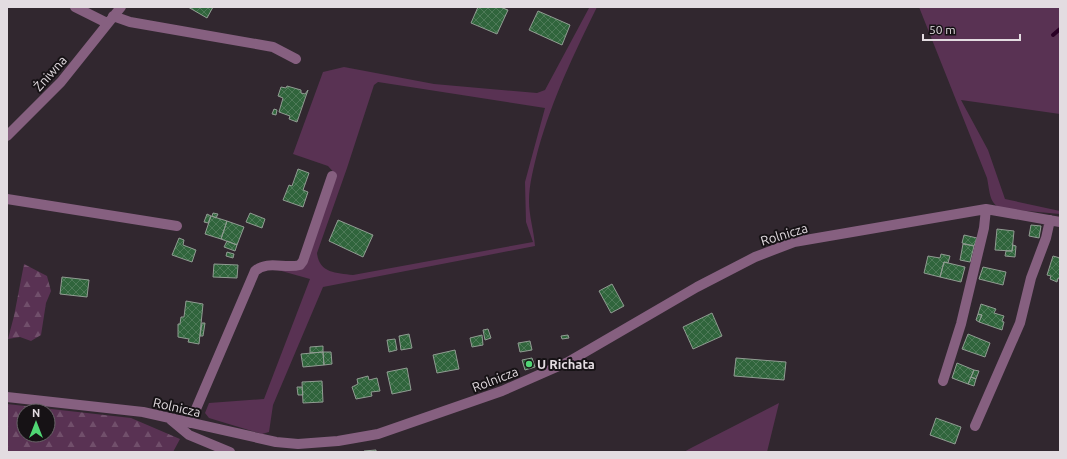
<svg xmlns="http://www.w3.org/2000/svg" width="1067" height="459" font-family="Ubuntu,sans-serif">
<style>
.green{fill:#593253;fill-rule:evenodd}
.forest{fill:url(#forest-firs);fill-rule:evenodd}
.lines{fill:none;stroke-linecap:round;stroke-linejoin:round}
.stream{stroke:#290025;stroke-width:4}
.building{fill:url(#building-cross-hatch);stroke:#909c92}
.minor{stroke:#866080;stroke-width:10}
.poi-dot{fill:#50d674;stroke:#161215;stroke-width:1.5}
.labels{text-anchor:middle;stroke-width:4;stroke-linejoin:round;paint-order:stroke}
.street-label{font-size:13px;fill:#e3dce1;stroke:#161215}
.poi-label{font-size:13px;font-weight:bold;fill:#e3dce1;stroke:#161215;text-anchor:start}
</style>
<defs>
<pattern id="forest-firs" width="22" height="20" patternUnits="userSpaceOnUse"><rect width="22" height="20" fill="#593253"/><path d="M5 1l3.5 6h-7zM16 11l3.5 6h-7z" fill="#714f6b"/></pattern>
<pattern id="building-cross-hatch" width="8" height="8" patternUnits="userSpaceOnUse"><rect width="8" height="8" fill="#30653c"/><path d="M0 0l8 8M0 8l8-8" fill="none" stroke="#4e7a58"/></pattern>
</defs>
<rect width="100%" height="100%" fill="#31272f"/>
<!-- green -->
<path class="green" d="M588 7H597C573 56 553 97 538 150 534 166 529 184 529 201 529 216 534 231 535 246L323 287 273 405 269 432 262 434 209 418 205 413 209 403 264 399 310 279 278 270H298L337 176 328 166 293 154 323 72 344 67 434 84 537 93 545 90 589 8ZM378 82 545 108 525 182 526 222 533 242 353 275C336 273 319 273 317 253L347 168 374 85Z
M919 7H1060V114L961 100 988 150 1005 199 1060 211V214L1004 209C989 206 990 192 987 178Z
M779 403 767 452H684L691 448Z"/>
<!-- forest -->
<path class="forest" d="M24 264 47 276 51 291 46 303 41 335 31 341 20 337 8 339 14 316Z
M7 404 131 418 180 439 173 452H7ZM24 411H48V435H24Z"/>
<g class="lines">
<!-- stream -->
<path class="stream" d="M1053 35 1060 29"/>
</g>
<!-- building -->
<path class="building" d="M188 7H213L207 18Z
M478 7H500L508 10 497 34 471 23Z
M538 11 570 25 562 45 529 30Z
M287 86 301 90V93L305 94 308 90 297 122 289 119 290 116 279 112 283 98 278 96 281 87 286 88Z
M274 109 277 110 276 115 272 114Z
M298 169 309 173 303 190 308 192 303 207 283 200 289 185 292 186Z
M213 213 218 214 216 218 212 216Z
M250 213 265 219 262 228 246 222Z
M207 214 211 216 208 223 204 222Z
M211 216 227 221 221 239 205 234Z
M338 220 373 235 363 257 329 241Z
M227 221 244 227 237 245 221 239Z
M1031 225 1041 226 1039 238 1029 236Z
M997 229 1014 231 1012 251 995 250Z
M964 235 977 238 974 246 962 243Z
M179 238 184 240 183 245 196 250 192 262 172 255Z
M227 241 237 245 235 251 224 247Z
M963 244 974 246 970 262 960 260Z
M1013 245 1016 246 1015 257 1005 256 1006 251H1012Z
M227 252 234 254 233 258 226 256Z
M941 254 950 256 948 263 944 262 940 277 924 273 928 256 940 258Z
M1053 256 1060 258V279L1058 278 1057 282 1050 279 1051 276 1047 275Z
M944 262 965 267 961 282 940 277Z
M214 264 238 265 237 278 213 277Z
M983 267 1006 272 1003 285 979 279Z
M62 277 89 280 87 297 60 294Z
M612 284 624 306 611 313 599 291Z
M186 301 203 304 199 344 188 342 189 339 178 337V324H180L181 317H184Z
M981 304 996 309 994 313 1004 316 1002 321 1004 322 1002 330 979 322 982 315 978 314Z
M712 313 722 336 693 349 683 327Z
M978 314 982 315 979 322 976 320Z
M202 323H205L203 336H200Z
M488 329 491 338 485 340 483 330Z
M409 334 412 348 401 350 399 336Z
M968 334 990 343 985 357 962 349Z
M482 335 483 345 472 347 470 338Z
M568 335 569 338 562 339 561 336Z
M395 339 397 350 389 352 387 340Z
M530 341 532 350 520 352 518 343Z
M323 346V352L310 353V347Z
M455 350 459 369 437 373 433 355Z
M323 352H331L332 364 324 365Z
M323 352 324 365 303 367 301 354Z
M532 358 535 367 525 370 522 360Z
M736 358 786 362 784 380 734 376Z
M957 363 974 370 968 384 952 378Z
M407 368 411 390 392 394 387 372Z
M974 370 979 371 976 379 971 377Z
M368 376 369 380 377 378 380 391 371 392 372 396 356 399 352 387 358 384 357 379Z
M971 377 976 379 974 386 968 384Z
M322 381 323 402 303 403 302 382Z
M297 387H302L303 395H298Z
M936 418 961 427 955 444 930 435Z
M376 450V452H364V451Z"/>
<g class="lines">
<!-- minor -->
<path class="minor" d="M75 7 107 23
M113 16 130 22 273 47 296 59
M7 136 61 82 121 7
M7 199 177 226
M943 381 961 324 984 228 986 209
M7 397 143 412 276 442 298 444 338 441 378 434 502 391 568 362 697 287 755 257 794 242 986 209 1060 222
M171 420 189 435 230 452
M190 423 255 271C267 260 285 269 300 265L303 261 332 176
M975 426 1020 323 1031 278 1046 238 1050 220"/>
</g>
<!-- markers -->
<circle class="poi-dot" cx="529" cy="364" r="4"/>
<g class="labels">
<!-- street labels -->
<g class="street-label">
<text transform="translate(50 73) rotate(-48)" y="5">Żniwna</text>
<text transform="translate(784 234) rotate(-17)" y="5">Rolnicza</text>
<text transform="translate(495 379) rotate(-21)" y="5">Rolnicza</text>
<text transform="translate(177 407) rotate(13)" y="5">Rolnicza</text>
</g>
<!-- poi labels -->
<g class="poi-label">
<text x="537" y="369">U Richata</text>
</g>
</g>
<!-- border -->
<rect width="1067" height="459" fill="none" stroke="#e3dce1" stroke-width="16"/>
<!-- north arrow -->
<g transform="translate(36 423)"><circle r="19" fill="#161215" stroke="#686367"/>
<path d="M0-3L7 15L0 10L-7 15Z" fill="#50d674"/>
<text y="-6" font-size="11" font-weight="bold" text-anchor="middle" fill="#e3dce1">N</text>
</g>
<!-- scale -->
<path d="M923 34v6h97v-6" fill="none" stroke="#e3dce1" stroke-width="2"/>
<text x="929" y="34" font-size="12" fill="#e3dce1" stroke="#161215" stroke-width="3" paint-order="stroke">50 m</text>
</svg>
